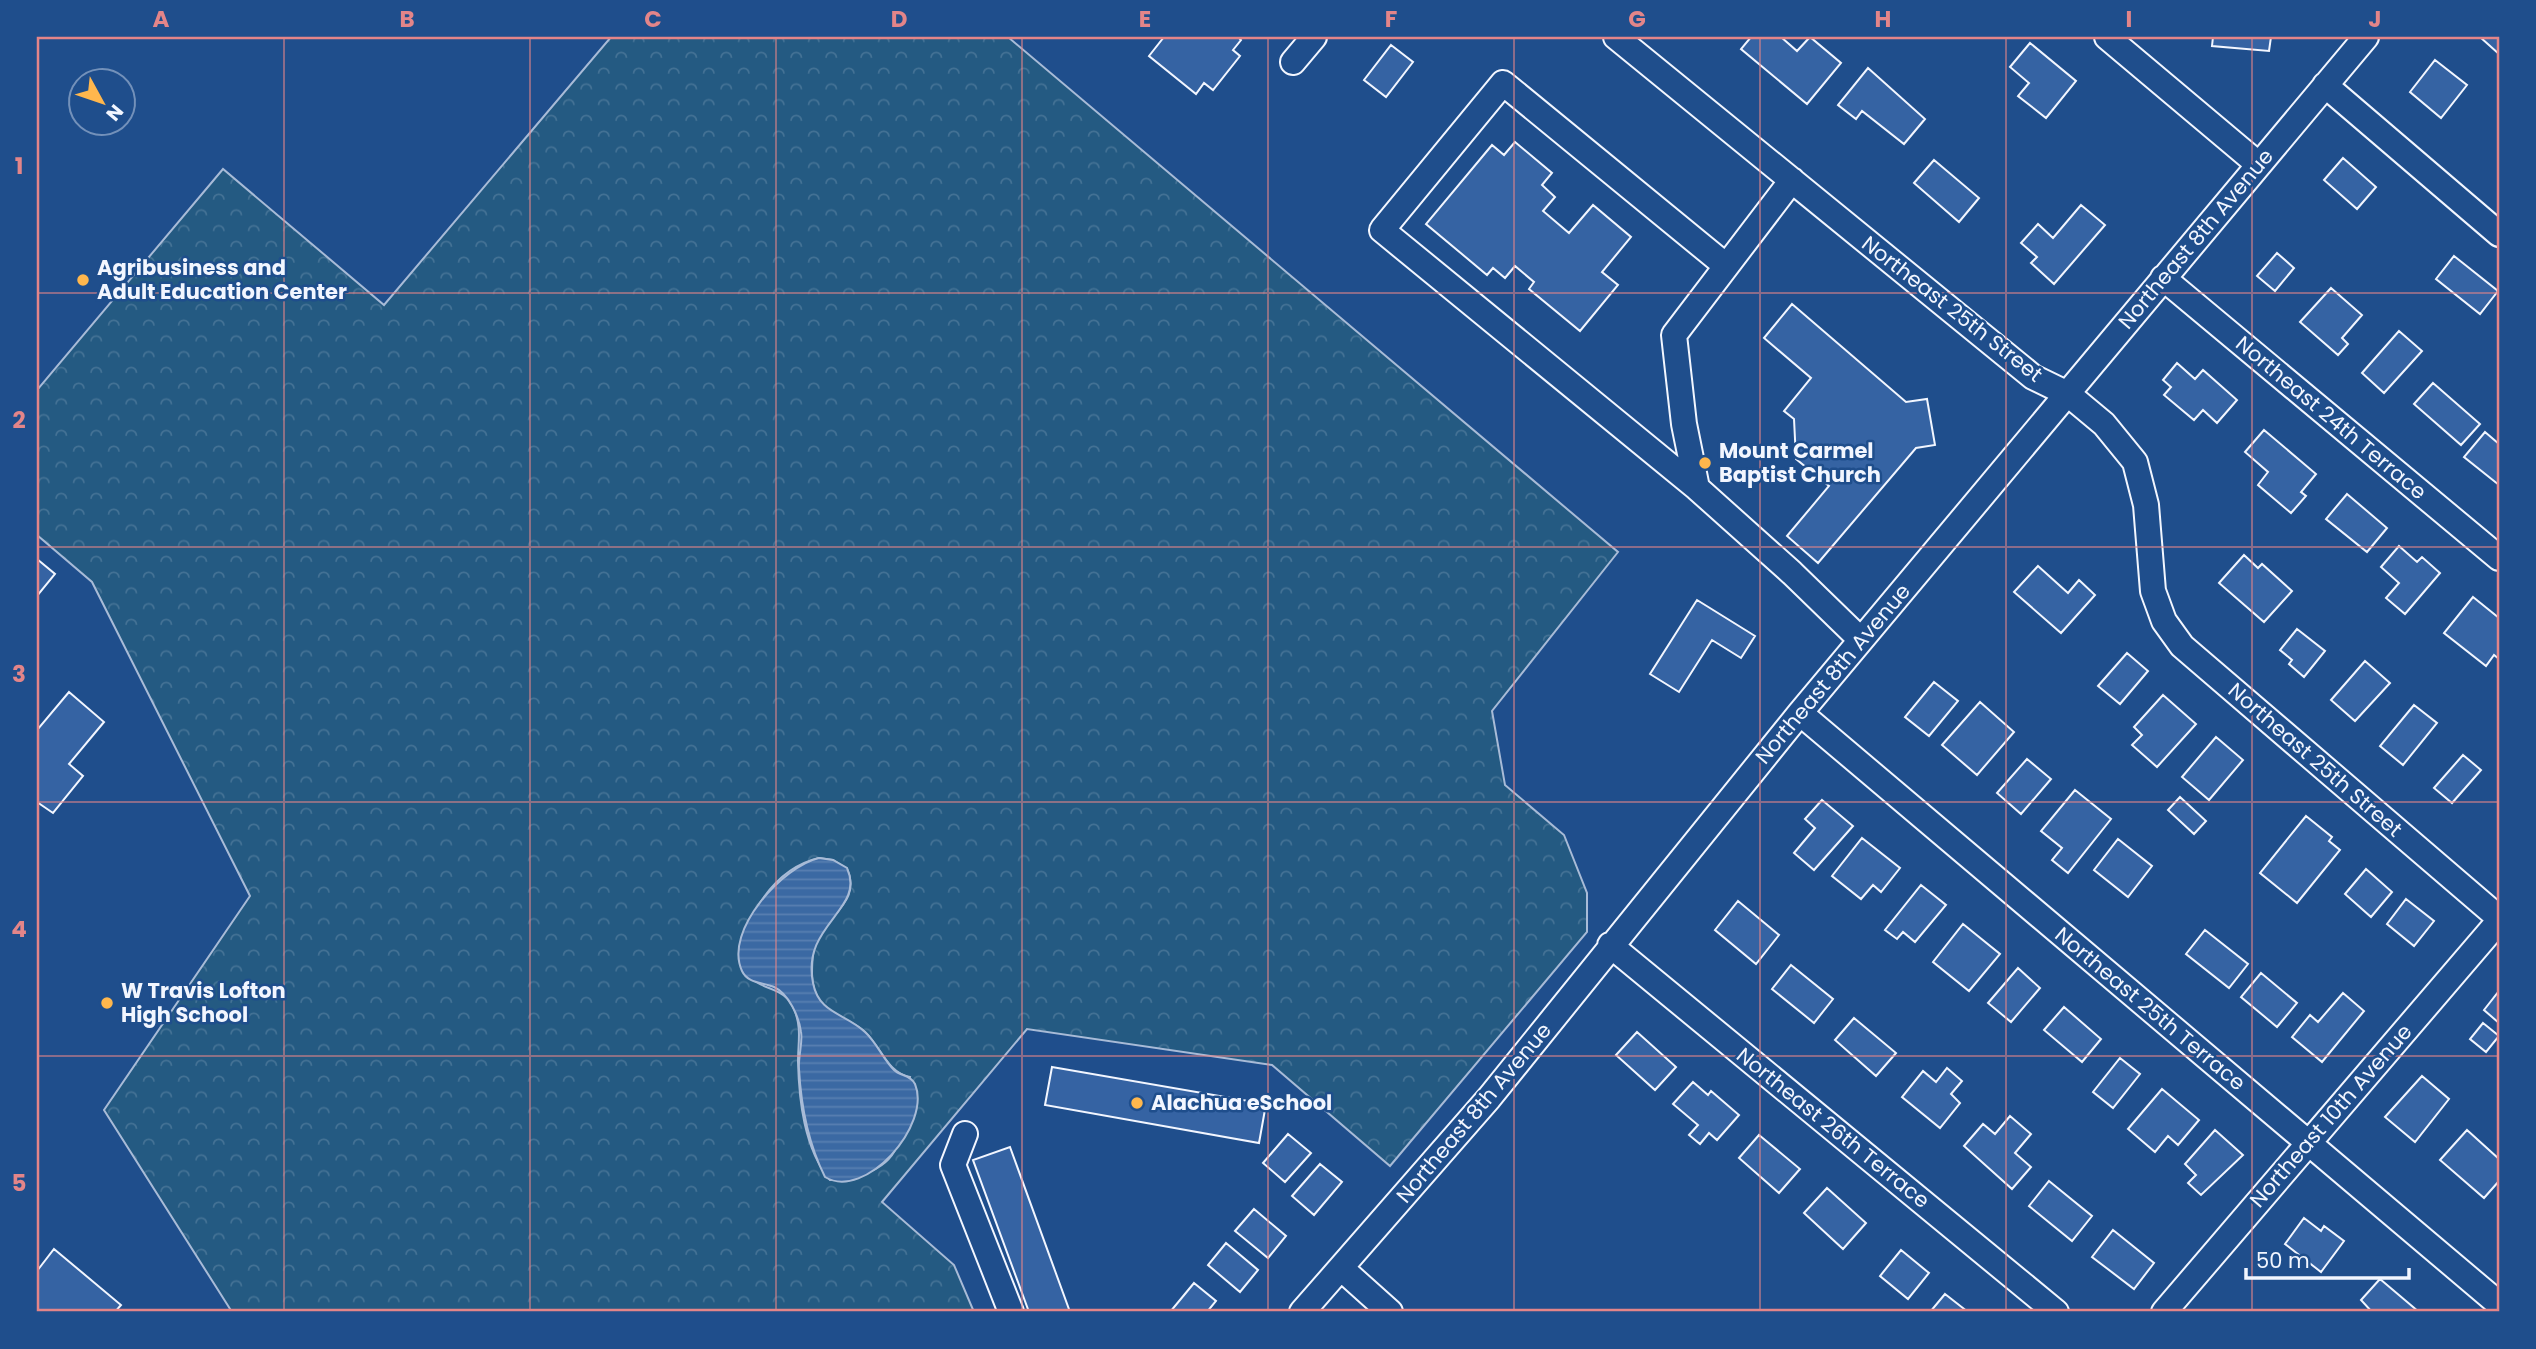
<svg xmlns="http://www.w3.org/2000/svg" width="2536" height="1349" font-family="Poppins,sans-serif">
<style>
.forest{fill:url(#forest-crowns);stroke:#a8bbd7;stroke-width:2;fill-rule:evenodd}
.water{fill:url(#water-rules);stroke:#a8bbd7;stroke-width:2}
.building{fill:#3563a3;stroke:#f2f6ff;stroke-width:2}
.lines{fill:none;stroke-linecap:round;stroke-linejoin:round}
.minor-casing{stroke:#f2f6ff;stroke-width:28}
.minor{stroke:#1f4e8c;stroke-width:24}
.grid{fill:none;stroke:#e38589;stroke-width:2;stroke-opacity:0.55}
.poi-dot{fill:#ffb74d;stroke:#1f4e8c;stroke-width:2.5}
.labels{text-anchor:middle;stroke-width:5;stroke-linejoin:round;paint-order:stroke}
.street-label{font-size:21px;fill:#f2f6ff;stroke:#1f4e8c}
.poi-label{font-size:21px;font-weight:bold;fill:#f2f6ff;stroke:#1f4e8c;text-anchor:start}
.neatline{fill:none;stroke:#e38589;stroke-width:2.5}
.grid-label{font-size:23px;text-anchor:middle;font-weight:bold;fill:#e38589}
</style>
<defs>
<pattern id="forest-crowns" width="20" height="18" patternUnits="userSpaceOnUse" patternTransform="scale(1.75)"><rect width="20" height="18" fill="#245a82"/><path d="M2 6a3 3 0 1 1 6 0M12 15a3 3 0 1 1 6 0" fill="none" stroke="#447295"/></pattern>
<pattern id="water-rules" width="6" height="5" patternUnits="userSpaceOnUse" patternTransform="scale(1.75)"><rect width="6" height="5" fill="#3b69a3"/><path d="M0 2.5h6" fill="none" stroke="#587fb1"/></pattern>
</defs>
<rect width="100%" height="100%" fill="#1f4e8c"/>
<!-- forest -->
<path class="forest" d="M611 37H1008L1618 552 1492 711 1505 785 1564 835 1587 893V932L1390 1166 1272 1065 1027 1029 882 1202 954 1265 974 1312H232L104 1110 250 896 92 582 37 535V390L223 169 384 305ZM819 858 833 860 847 869C862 901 827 915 816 942 812 951 812 964 812 974 812 984 815 995 822 1004 833 1018 854 1020 866 1033 881 1048 888 1073 910 1077 905 1099 904 1127 896 1148 886 1171 852 1180 830 1180 804 1149 799 1100 798 1062 798 1042 802 1028 794 1009 786 990 771 991 756 982 750 978 744 967 740 961 743 917 775 868 819 858Z"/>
<!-- water -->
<path class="water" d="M819 858 833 860 847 868C866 910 801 924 813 983 819 1014 845 1013 865 1032 877 1043 883 1059 894 1070 900 1076 911 1075 915 1084 932 1125 865 1201 825 1177 808 1143 801 1106 799 1069 798 1056 803 1043 801 1032 799 1017 789 994 774 987 763 982 748 984 742 971 723 930 784 866 819 858Z"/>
<!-- building -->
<path class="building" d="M1164 37H1238L1241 40 1233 50 1240 56 1213 90 1204 83 1196 94 1149 56Z
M1751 37H1781L1797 51 1810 37 1841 63 1807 104 1741 49Z
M2213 37H2271L2269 51 2212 46Z
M2480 37H2499V54Z
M2030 43 2076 81 2046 118 2018 96 2029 83 2010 67Z
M1391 45 1413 62 1386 97 1364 80Z
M2435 60 2467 85 2441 118 2410 92Z
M1868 68 1925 119 1904 144 1862 111 1856 119 1838 105Z
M1515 142 1552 173 1542 185 1555 197 1543 211 1569 233 1593 205 1631 237 1602 272 1618 285 1580 331 1529 289 1534 282 1515 266 1505 278 1493 268 1487 275 1426 224 1492 145 1504 155Z
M2343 158 2376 187 2357 209 2324 180Z
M1934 160 1979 198 1959 222 1914 183Z
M2081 205 2105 225 2054 284 2031 263 2037 257 2021 243 2038 224 2053 238Z
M2277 253 2294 268 2275 291 2257 276Z
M2454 256 2498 291 2480 314 2436 279Z
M2331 288 2362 315 2342 338 2348 344 2338 355 2300 322Z
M1792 304 1906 402 1927 399 1935 445 1916 448 1818 563 1787 536 1829 486 1796 459 1794 419 1784 411 1811 378 1764 338Z
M2399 331 2422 351 2384 393 2362 373Z
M2177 363 2195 379 2203 370 2237 400 2217 423 2203 410 2194 420 2164 395 2171 387 2163 380Z
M2433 383 2480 424 2461 445 2414 404Z
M2264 430 2316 474 2301 492 2306 496 2291 513 2258 485 2268 472 2245 452Z
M2485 432 2499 444V485L2464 457Z
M2347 494 2387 528 2367 552 2326 519Z
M2399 546 2417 562 2422 557 2440 573 2405 614 2386 598 2399 583 2381 567Z
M2244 555 2258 568 2262 564 2292 591 2264 622 2219 583Z
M37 559 55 574 37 596Z
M2038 566 2068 593 2079 580 2095 595 2061 633 2014 592Z
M2473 597 2499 618V659L2494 655 2486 666 2444 633Z
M1697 600 1755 636 1741 658 1712 640 1679 692 1650 674Z
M2297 629 2325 651 2304 677 2289 664 2292 660 2280 650Z
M2127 653 2148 671 2120 704 2098 686Z
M2365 661 2390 683 2355 721 2331 700Z
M1934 682 1958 701 1929 736 1905 717Z
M69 692 104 722 69 764 83 776 53 813 37 802V730Z
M2163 695 2196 724 2157 767 2132 745 2142 735 2134 727Z
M1980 702 2014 732 1977 775 1942 745Z
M2414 705 2437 723 2403 765 2380 746Z
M2216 737 2243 760 2209 800 2182 777Z
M2463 755 2481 770 2452 803 2434 788Z
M2027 759 2051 779 2021 814 1997 793Z
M2075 790 2111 819 2068 873 2052 860 2062 848 2041 831Z
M2180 797 2206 821 2194 834 2168 810Z
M1822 800 1853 826 1814 870 1794 853 1815 828 1805 819Z
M2306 816 2332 837 2329 841 2340 850 2297 903 2260 873Z
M1862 838 1900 868 1881 892 1873 885 1861 899 1832 876Z
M2118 839 2152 866 2128 897 2094 870Z
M2366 869 2392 892 2371 917 2345 894Z
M1921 885 1946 905 1915 942 1903 932 1897 939 1885 930Z
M2406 899 2434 921 2414 946 2387 924Z
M1738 901 1779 935 1756 964 1715 930Z
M1963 924 2000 954 1969 991 1933 962Z
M2205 930 2248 964 2229 988 2186 954Z
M1791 965 1833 999 1814 1023 1772 989Z
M2018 968 2040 988 2011 1022 1988 1003Z
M2261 973 2297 1003 2277 1027 2241 997Z
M2499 991V1023L2484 1010Z
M2343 993 2364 1011 2322 1062 2292 1037 2310 1015 2318 1022Z
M2064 1007 2101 1039 2082 1062 2044 1030Z
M1854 1018 1896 1053 1876 1076 1835 1040Z
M2483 1023 2499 1036 2486 1052 2470 1039Z
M1637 1032 1676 1067 1655 1090 1616 1055Z
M2120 1058 2140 1074 2113 1108 2093 1092Z
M1052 1067 1266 1104 1259 1143 1045 1105Z
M1947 1068 1962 1081 1951 1094 1960 1103 1940 1128 1902 1097 1923 1071 1936 1082Z
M2422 1076 2449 1099 2415 1142 2385 1117Z
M1693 1082 1708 1095 1711 1091 1739 1115 1717 1140 1709 1133 1700 1144 1689 1135 1698 1125 1673 1104Z
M2162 1089 2199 1120 2178 1145 2168 1136 2155 1152 2128 1129Z
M2010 1116 2031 1134 2015 1153 2031 1167 2012 1189 1964 1146 1983 1124 1995 1134Z
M2215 1130 2243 1155 2201 1195 2188 1183 2196 1175 2185 1164Z
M2467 1130 2499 1159V1181L2484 1198 2440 1160Z
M1288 1134 1311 1153 1285 1182 1263 1163Z
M1759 1135 1800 1169 1779 1193 1739 1158Z
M1010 1147 1070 1312H1029L973 1160Z
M1320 1164 1342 1182 1314 1215 1292 1196Z
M2049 1181 2092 1216 2072 1241 2029 1206Z
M1827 1188 1866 1223 1843 1249 1804 1213Z
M1254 1209 1286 1236 1268 1258 1235 1231Z
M2304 1218 2321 1231 2324 1226 2344 1241 2321 1272 2285 1244Z
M2113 1230 2154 1263 2134 1289 2092 1257Z
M1226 1243 1258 1270 1240 1292 1208 1265Z
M54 1249 121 1305 115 1312H37V1271Z
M1901 1250 1929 1273 1908 1299 1880 1276Z
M2380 1279 2419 1312H2372L2361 1300Z
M1194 1283 1216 1301 1207 1312H1170Z
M1945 1294 1968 1312H1930Z"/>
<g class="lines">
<defs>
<path id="minor" d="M1616 37 2033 377 2068 394 2104 424 2135 462 2146 505 2153 591 2164 621 2182 646 2499 918
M2107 37 2258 164
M1293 62 1314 37
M2325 85 2499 234
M1792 180 1674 335 1684 424 1697 488 1792 573 1861 640
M2163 278 2499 558
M1697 488 1382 230 1503 83 1725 265
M1800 713 2499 1304
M1610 945 2056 1312
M965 1134 953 1165 1011 1312
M1341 1268 1390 1312
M1302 1312 1489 1098 1800 713 2366 37
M2164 1312 2499 921"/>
</defs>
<!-- minor casing -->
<use href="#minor" class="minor-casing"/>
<!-- minor -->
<use href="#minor" class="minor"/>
</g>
<!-- grid -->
<path class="grid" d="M284 37V1312M530 37V1312M776 37V1312M1022 37V1312M1268 37V1312M1514 37V1312M1760 37V1312M2006 37V1312M2252 37V1312M37 293H2499M37 547H2499M37 802H2499M37 1056H2499"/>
<!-- markers -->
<g class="poi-dot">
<circle cx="83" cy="280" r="7"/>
<circle cx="1705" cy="463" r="7"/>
<circle cx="107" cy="1003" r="7"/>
<circle cx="1137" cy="1103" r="7"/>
</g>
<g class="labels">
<!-- street labels -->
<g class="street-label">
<text transform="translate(2196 239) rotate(-50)" y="7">Northeast 8th Avenue</text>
<text transform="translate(1952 309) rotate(38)" y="7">Northeast 25th Street</text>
<text transform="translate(2331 418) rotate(40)" y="7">Northeast 24th Terrace</text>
<text transform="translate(1833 674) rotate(-50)" y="7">Northeast 8th Avenue</text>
<text transform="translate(2315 760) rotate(41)" y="7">Northeast 25th Street</text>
<text transform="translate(2150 1009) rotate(40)" y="7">Northeast 25th Terrace</text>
<text transform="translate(1474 1113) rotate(-50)" y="7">Northeast 8th Avenue</text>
<text transform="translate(2331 1116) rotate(-49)" y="7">Northeast 10th Avenue</text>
<text transform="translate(1833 1128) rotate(39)" y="7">Northeast 26th Terrace</text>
</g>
<!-- poi labels -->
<g class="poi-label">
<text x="97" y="275">Agribusiness and<tspan x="97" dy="24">Adult Education Center</tspan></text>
<text x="1719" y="458">Mount Carmel<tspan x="1719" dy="24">Baptist Church</tspan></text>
<text x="121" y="998">W Travis Lofton<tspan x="121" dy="24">High School</tspan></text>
<text x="1151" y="1110">Alachua eSchool</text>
</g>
</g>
<!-- border -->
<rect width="2536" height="1349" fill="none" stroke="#1f4e8c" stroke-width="77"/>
<!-- north arrow -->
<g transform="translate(102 102) rotate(130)"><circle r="33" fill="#1f4e8c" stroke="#7391ba" stroke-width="2"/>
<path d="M0-5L12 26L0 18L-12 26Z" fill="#ffb74d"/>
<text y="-10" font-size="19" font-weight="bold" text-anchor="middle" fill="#f2f6ff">N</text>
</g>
<!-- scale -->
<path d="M2246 1268v10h163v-10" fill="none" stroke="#f2f6ff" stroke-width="3.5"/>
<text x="2256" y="1268" font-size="21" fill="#f2f6ff" stroke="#1f4e8c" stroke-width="5" paint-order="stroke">50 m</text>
<rect x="38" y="38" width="2460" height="1272" class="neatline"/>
<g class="grid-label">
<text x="161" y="27">A</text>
<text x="407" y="27">B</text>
<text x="653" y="27">C</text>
<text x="899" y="27">D</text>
<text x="1145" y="27">E</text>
<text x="1391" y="27">F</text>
<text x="1637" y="27">G</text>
<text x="1883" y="27">H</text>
<text x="2129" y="27">I</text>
<text x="2375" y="27">J</text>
<text x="19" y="174">1</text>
<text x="19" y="428">2</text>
<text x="19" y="682">3</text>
<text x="19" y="937">4</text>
<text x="19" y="1191">5</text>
</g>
</svg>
